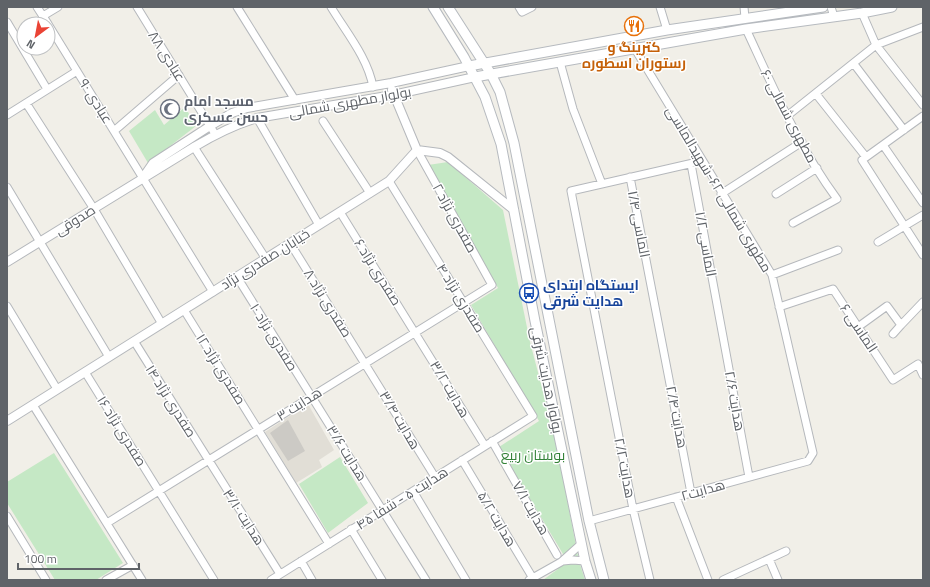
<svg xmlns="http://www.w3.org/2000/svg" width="930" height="587" font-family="'Titillium Web',Cairo,sans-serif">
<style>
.education{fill:#e1ded6}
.green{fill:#c5e8c5}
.building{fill:#cccac5}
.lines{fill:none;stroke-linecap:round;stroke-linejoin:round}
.minor-casing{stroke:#b5b8bc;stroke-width:9}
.tertiary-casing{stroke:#b5b8bc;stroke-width:10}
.secondary-casing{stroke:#b6babf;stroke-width:11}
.minor{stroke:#fff;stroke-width:7}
.tertiary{stroke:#fff;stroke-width:8}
.secondary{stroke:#fff;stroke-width:9}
.labels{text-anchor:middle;stroke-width:3;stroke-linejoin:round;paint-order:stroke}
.food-label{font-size:14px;font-weight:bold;fill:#c56008;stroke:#fff}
.street-label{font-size:14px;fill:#5f6368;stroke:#fff}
.worship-label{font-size:14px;font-weight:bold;fill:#5b616d;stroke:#fff;text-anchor:start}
.transit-label{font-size:14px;font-weight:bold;fill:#164399;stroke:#fff;text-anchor:start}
.park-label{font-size:14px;fill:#348238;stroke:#fff}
</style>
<rect width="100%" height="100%" fill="#f1efe8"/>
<!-- education -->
<path class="education" d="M308 404 334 450 319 460 322 467 296 483 265 432Z"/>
<!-- green -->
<path class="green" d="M185 107 196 126 148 163 129 131 155 110 164 125Z
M448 162 503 210 530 342 555 437 579 561 585 580H543L558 569 563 554 499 447 539 421 471 305 498 288 428 165Z
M54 453 123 563 96 580H55L7 503V482Z
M340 457 368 503 328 533 299 484Z"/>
<!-- building -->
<path class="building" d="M288 420 305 451 288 461 270 433Z"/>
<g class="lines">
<defs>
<path id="minor" d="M37 7 48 24
M137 7 215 134
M237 7 295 100
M331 7C346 32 368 58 373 87
M519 7 522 12 532 7
M660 7 667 30
M744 7 745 18
M831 7 834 17
M862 13 876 45 923 105
M43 16 58 7
M7 22 47 89
M48 24 213 292
M746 29C773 87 799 148 837 199L793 223
M560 62 573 109 602 184
M854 64 904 130
M816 94 866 157
M26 103 94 209 162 324
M7 115 77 71
M787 116 876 45 923 27
M923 116 862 160 923 255
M257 118 319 225
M323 121 370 193
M114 131 179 75
M883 145 923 203
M194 147 266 259
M691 164 749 477
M630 177 691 493
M7 187 109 357
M721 194 802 142
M776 194 817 168
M340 212 485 446
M878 242 923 215
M290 243 435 477
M772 275 838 250
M237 277 426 580
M7 306 57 389
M779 307 833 289 893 380 918 364 923 375
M184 310 329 544
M858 327 887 306 901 325 923 302
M893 334 901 325
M134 341 280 574
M85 372 214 580
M33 405 142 580
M492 441 557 555
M462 460 534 580
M413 491 466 580
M676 497 708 580
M7 516 46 580
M589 521 808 461 813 453 772 275 635 49
M107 523 492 285 417 150
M351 529 382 580
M769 559 778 580
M301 561 312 580
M563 561 573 560 585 561
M106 580 133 565
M271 580 533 416 389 181
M529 580 561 562 581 544
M650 580 633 509 571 191 702 161
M723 580 786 551"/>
<path id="tertiary" d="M392 90 417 150
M417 150 440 153 448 157 514 210
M144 176 153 163 210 126 232 113 247 108 391 83 469 66
M7 262 194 147C214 135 234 125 257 118L393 95 475 77
M7 421 389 181 417 150"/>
<path id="secondary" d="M433 7 464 57 485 97 501 144 535 321 585 561 591 580
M448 7 491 74 500 92 514 143 589 521 604 580
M469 66 667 30 823 7
M475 77 746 29 862 13 892 7"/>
</defs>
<!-- minor casing -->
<use href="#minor" class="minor-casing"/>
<!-- tertiary casing -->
<use href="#tertiary" class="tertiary-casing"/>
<!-- secondary casing -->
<use href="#secondary" class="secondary-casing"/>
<!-- minor -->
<use href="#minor" class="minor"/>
<!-- tertiary -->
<use href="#tertiary" class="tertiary"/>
<!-- secondary -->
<use href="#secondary" class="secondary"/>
</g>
<!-- icons -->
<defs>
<symbol id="restaurant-ring" viewBox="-11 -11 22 22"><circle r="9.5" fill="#fff" stroke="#e8710a" stroke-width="1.5"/><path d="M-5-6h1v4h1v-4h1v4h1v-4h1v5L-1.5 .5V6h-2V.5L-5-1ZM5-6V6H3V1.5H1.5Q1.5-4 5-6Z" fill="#e8710a"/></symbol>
<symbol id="mosque-ring" viewBox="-11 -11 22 22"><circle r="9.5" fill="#fff" stroke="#6b7280" stroke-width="1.5"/><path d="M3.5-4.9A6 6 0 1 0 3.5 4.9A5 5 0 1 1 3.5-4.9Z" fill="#6b7280"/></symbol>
<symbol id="bus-ring" viewBox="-11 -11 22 22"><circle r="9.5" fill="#fff" stroke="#1a4fb4" stroke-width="1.5"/><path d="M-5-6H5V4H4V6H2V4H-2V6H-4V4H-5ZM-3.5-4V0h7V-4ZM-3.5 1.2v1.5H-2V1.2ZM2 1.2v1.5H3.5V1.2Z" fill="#1a4fb4"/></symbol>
</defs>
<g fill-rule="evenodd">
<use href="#restaurant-ring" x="623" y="15" width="22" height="22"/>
<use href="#mosque-ring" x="159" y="98" width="22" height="22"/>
<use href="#bus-ring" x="518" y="282" width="22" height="22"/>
</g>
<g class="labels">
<!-- food labels -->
<g class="food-label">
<text x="634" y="52">کترینگ و<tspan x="634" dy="16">رستوران اسطوره</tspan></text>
</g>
<!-- street labels -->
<g class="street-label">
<text transform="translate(167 56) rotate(58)" y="5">عبادی ۸۸</text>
<text transform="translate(96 101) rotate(58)" y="5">عبادی ۹۰</text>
<text transform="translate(350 102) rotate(-10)" y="5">بولوار مطهری شمالی</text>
<text transform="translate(789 116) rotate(62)" y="5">مطهری شمالی ۶۰</text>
<text transform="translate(719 189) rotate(59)" y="5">مطهری شمالی ۶۲-شهیدالماسی</text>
<text transform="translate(455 218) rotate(61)" y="5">صفدری نژاد ۲</text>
<text transform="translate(75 220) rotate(-32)" y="5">صدوقی</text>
<text transform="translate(639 224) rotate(79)" y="5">الماسی ۱/۴</text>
<text transform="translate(706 244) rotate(80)" y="5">الماسی ۱/۲</text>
<text transform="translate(265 259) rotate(-32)" y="5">خیابان صفدری نژاد</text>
<text transform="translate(378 272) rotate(58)" y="5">صفدری نژاد ۶</text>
<text transform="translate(461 298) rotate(58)" y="5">صفدری نژاد ۴</text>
<text transform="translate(328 303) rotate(58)" y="5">صفدری نژاد ۸</text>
<text transform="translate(859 328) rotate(56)" y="5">الماسی ۶</text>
<text transform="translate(274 337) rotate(58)" y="5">صفدری نژاد ۱۰</text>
<text transform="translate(221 369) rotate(58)" y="5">صفدری نژاد ۱۲</text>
<text transform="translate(547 380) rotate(78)" y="5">بولوار هدایت شرقی</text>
<text transform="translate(450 389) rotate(59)" y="5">هدایت ۳/۲</text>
<text transform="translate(171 401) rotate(58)" y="5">صفدری نژاد ۱۴</text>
<text transform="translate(735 401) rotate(80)" y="5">هدایت ۲/۶</text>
<text transform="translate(299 404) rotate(-32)" y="5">هدایت ۳</text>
<text transform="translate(677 417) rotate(79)" y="5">هدایت ۲/۴</text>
<text transform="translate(400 420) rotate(59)" y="5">هدایت ۳/۴</text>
<text transform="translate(122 431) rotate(58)" y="5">صفدری نژاد ۱۶</text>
<text transform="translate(347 453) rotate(58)" y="5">هدایت ۳/۶</text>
<text transform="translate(625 468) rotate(79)" y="5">هدایت ۲/۲</text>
<text transform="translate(703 490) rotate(-16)" y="5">هدایت۲</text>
<text transform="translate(402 498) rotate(-32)" y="5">هدایت ۵ - شفا ۴۵</text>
<text transform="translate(531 508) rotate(60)" y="5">هدایت ۷/۱</text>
<text transform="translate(244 517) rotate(57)" y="5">هدایت ۳/۱۰</text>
<text transform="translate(497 519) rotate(59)" y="5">هدایت ۵/۲</text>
</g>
<!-- worship labels -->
<g class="worship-label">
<text x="184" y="106">مسجد امام<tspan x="184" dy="16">حسن عسکری</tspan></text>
</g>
<!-- transit labels -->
<g class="transit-label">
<text x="543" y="290">ایستگاه ابتدای<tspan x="543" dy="16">هدایت شرقی</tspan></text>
</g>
<!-- park labels -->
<g class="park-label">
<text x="533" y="460">بوستان ربیع</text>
</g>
</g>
<!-- border -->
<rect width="930" height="587" fill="none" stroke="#5f6368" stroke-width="16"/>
<!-- north arrow -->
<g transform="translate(36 36) rotate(212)"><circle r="19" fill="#ffffff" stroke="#bfc1c3"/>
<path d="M0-3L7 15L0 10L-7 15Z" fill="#ea4335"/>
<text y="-6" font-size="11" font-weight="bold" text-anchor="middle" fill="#5f6368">N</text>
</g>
<!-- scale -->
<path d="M18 563v6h121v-6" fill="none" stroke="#5f6368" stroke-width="2"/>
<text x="24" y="563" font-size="12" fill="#5f6368" stroke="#ffffff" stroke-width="3" paint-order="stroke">100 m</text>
</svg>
